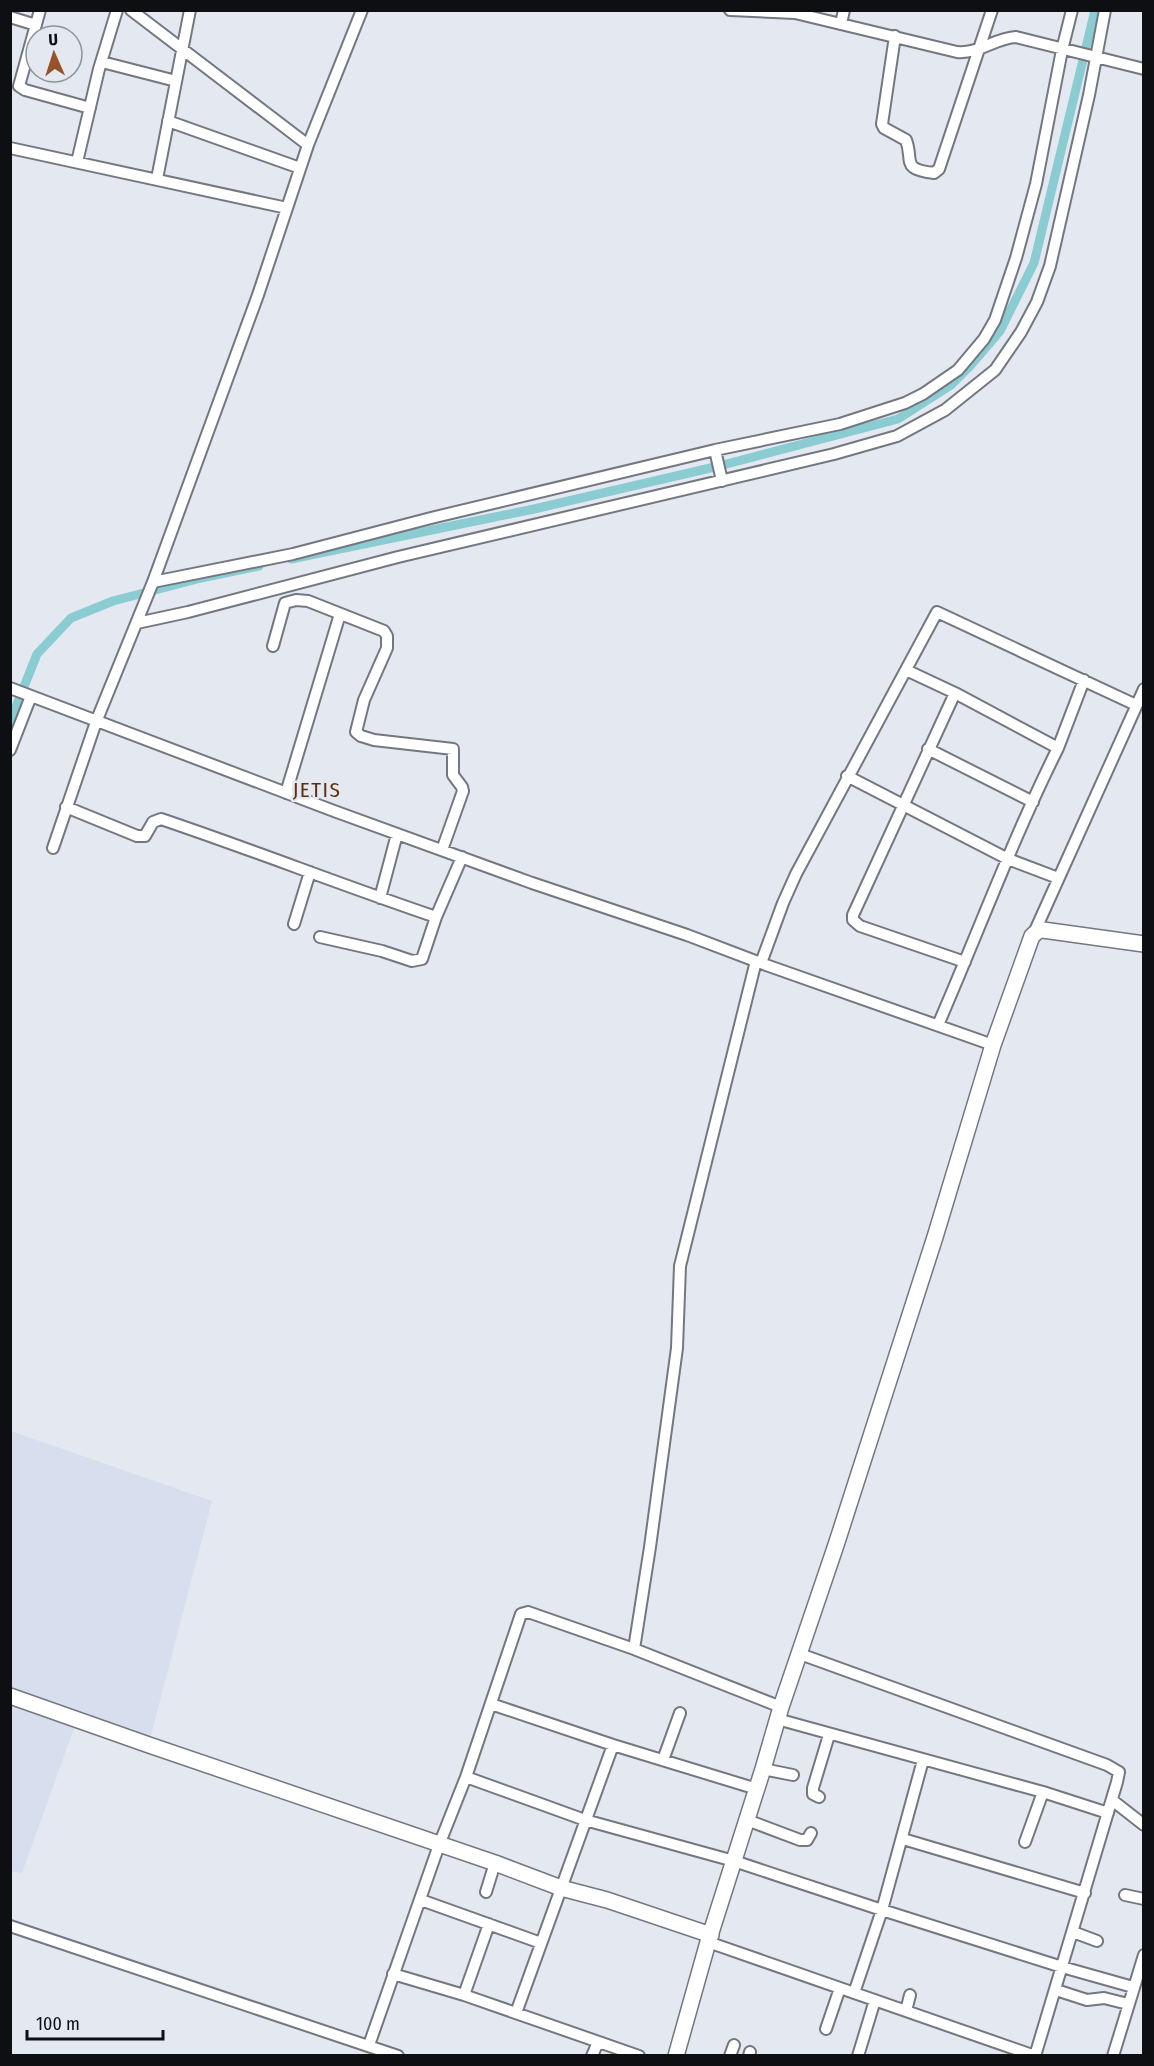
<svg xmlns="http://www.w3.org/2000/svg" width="1154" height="2066" font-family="'Fira Sans Condensed',sans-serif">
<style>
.built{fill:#d7dfee}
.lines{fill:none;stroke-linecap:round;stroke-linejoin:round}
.canal{stroke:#8bccd2;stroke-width:9}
.minor-casing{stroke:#73777f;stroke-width:14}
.secondary-casing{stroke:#73777f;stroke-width:18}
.minor{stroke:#fff;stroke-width:10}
.secondary{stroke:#fff;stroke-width:15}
.labels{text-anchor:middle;stroke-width:5;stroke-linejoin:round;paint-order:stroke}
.quarter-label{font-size:21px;letter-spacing:1.5px;fill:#5e2e11;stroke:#e4e9f1}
</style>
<rect width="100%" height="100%" fill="#e4e9f1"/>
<!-- built -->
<path class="built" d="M11 1431 212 1501 148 1747 77 1720 22 1873 11 1871Z"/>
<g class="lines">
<!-- canal -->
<path class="canal" d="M291 559 534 509 719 466 898 419 951 385 970 366 1000 331 1034 263 1095 10
M10 722 37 654 71 618 113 601 201 578 259 566"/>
<defs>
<path id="minor" d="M40 10 19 86 25 90 90 108
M131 10 308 145
M730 10 795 13 957 52C979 54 995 38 1016 37L1144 69
M10 17 36 25
M841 24 844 10
M895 36 882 124 884 128 906 140C914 161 900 169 934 173L939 169 992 10
M102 62 176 81
M168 121 300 168
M10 148 287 208
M77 162 99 69 117 10
M157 179 190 10
M715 450 722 481
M153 582 293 554 431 518 715 450 840 424 905 403 923 394 958 370 984 339 995 320 1016 258 1036 184 1062 50 1072 10
M137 623 188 612 398 557 834 454 897 436 945 410 995 370 1021 332 1037 302 1050 266 1089 95 1105 10
M273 646 285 603 296 600 308 601 384 631 387 636V648L364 700 356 732 361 736 374 740 453 749V775L462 787 463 791 442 850
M906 670 955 693
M10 688 334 811 532 883 687 935 766 965 993 1045
M1058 748 1084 680
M928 749 1033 802
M10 750 31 696
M847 776 1008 859 1058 878
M286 793 340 614
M66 807 137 836H145L153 822 161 819C253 850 344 886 436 917
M53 848 96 722 153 582 258 295 308 145 362 10
M380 898 397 834
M294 924 310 872
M1034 933 1144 689
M320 937 382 951 412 961 422 959 436 917 462 857
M761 963 783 903 796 874 937 612 1136 705
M938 1025C978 933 1013 838 1058 748L955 693 853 915V920L860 926 965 962
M634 1649 650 1547 677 1348 680 1266 756 961
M800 1654 1107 1765 1119 1772 1117 1782 1035 2056
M491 1704 613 1745 757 1789
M777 1719 1043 1792 1108 1813
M663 1760 680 1713
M763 1769 793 1775
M466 1777 585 1820 734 1861 882 1910 1062 1967 1133 1987
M819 1797 813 1794V1788L829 1735
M1112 1800 1144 1825
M747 1820 800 1840H807L811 1833
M903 1839 1085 1893
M1025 1842 1043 1792
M486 1892 495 1863
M1125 1895 1144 1899
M421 1900 541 1943
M10 1926 398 2056
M1073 1932 1097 1941
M708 1942 1035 2056
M393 1974 464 1995 639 2056
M1056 1990 1087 2000 1104 1998 1128 2004
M854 1993 882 1910 923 1760
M464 1995 489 1924
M906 2011 910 1995
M516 2013 613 1745
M826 2029 840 1988
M369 2045 439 1845 466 1777 521 1614 528 1612 634 1649 781 1707
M592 2056 598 2042
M730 2056 734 2045
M749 2056 750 2052
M858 2056 875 2000
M1113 2056 1144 1955"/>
<path id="secondary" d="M10 1696 149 1745 495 1863 561 1888 607 1900 711 1935
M676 2056 708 1942 763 1769 781 1707 836 1545 935 1237 993 1045 1032 936 1038 931 1043 930 1144 944"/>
</defs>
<!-- minor casing -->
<use href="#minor" class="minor-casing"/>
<!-- secondary casing -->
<use href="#secondary" class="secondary-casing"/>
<!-- minor -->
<use href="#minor" class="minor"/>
<!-- secondary -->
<use href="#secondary" class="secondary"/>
</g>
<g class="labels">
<!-- quarter labels -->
<g class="quarter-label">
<text x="317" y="797">JETIS</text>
</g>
</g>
<!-- border -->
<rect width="1154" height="2066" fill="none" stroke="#0d0f12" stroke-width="24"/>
<!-- north arrow -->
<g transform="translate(54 54) rotate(357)"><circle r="28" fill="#e4e9f1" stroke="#8e9298" stroke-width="1.5"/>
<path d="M0-4.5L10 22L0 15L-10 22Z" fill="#985229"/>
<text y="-9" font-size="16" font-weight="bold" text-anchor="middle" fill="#0d0f12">U</text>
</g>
<!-- scale -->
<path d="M27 2030v9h136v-9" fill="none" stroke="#0d0f12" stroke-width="3"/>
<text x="36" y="2030" font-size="18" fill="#0d0f12" stroke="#e4e9f1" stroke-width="4.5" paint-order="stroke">100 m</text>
</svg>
